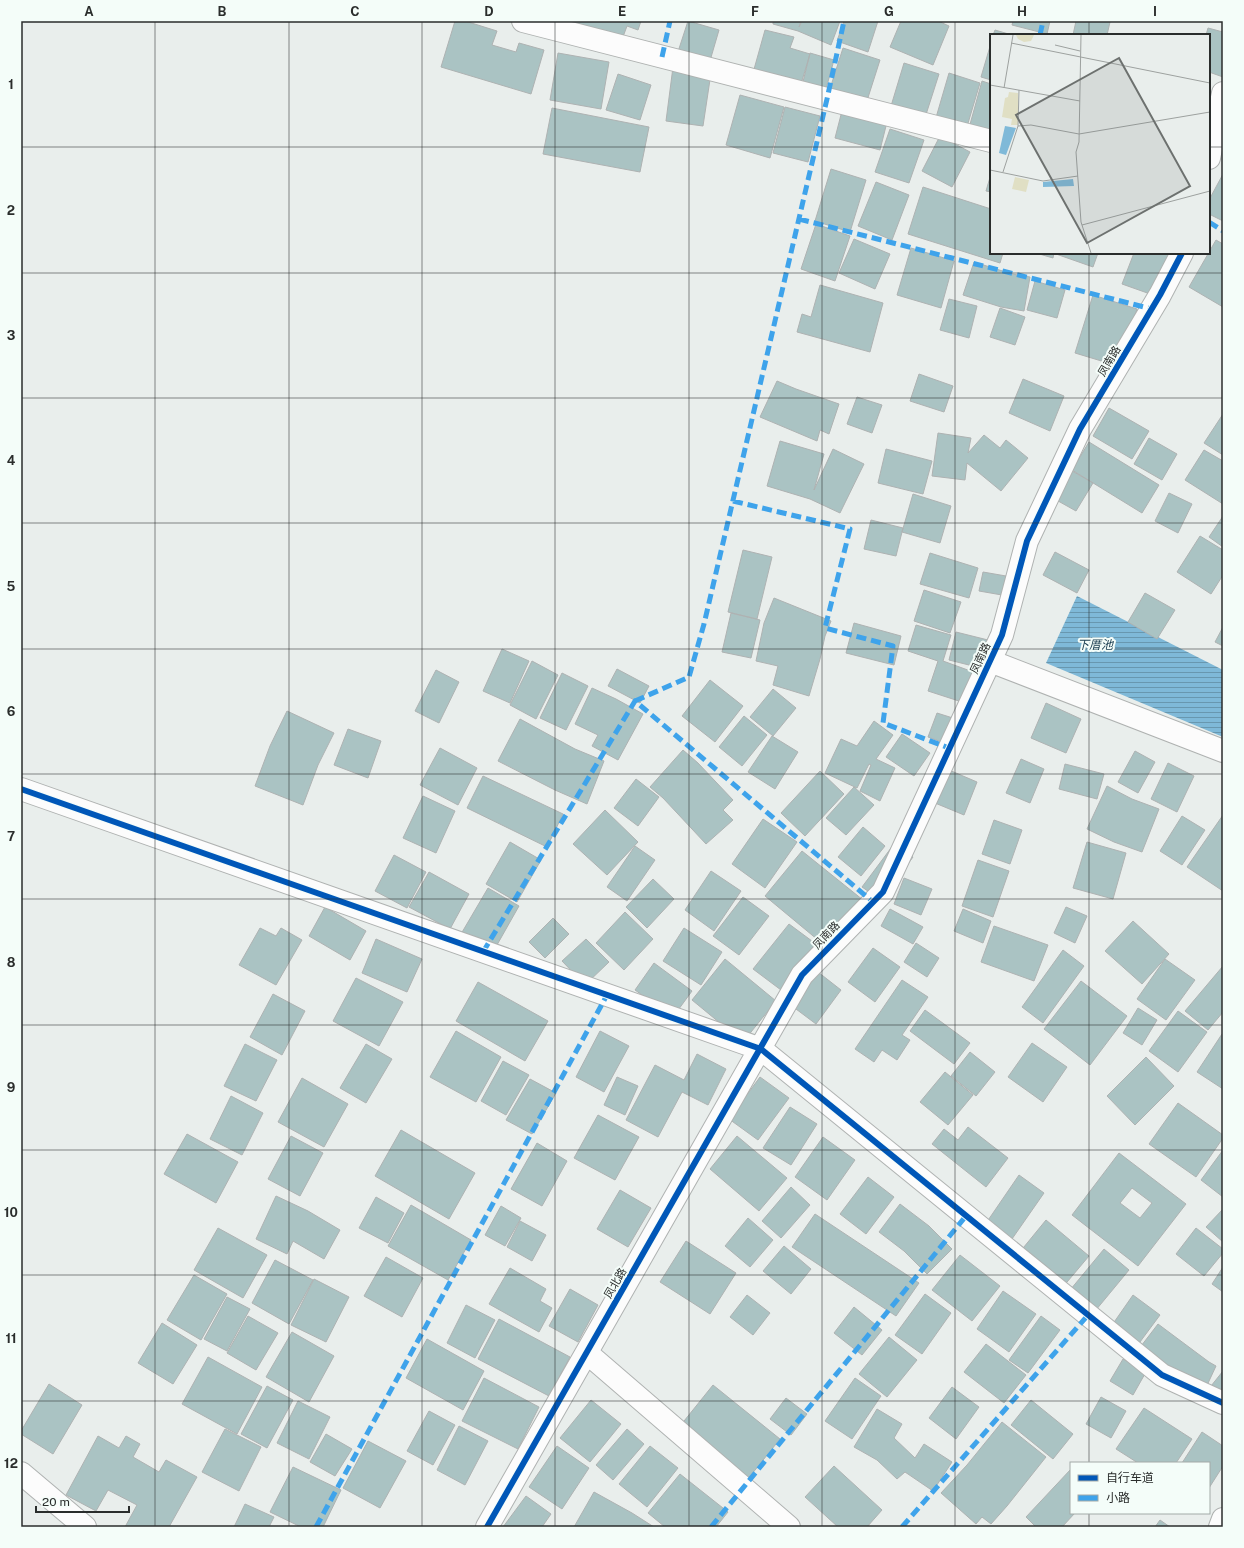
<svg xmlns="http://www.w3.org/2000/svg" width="1244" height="1548" font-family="'Public Sans','Noto Sans SC',sans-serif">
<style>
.water{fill:url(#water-rules)}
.building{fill:#aac3c3;stroke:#aeb2b2;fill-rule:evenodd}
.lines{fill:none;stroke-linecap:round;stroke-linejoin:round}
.minor-casing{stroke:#afb2b1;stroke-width:24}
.minor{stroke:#fcfcfc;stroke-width:22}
.quiet{stroke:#3ea3eb;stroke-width:5;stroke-dasharray:10 5;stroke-linecap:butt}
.cycleway-casing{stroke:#f4fdf9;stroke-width:8}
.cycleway{stroke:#0057b8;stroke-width:6}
.grid{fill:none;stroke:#2a2d2c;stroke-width:1;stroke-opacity:0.55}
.labels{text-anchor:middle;stroke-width:4;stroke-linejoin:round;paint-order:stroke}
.street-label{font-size:11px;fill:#2a2d2c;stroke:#f4fdf9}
.water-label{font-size:12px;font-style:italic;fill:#15384c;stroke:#f4fdf9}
.inset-road{fill:none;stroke:#9da19f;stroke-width:1}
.view{fill:#6d716f;fill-opacity:0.15;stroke:#6d716f;stroke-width:2}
.inset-edge{fill:none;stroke:#2a2d2c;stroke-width:2}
.neatline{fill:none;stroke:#2a2d2c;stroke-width:1.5}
.grid-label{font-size:13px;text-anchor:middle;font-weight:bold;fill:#2a2d2c}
</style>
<defs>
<pattern id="water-rules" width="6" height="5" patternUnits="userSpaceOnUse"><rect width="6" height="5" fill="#7fb9d8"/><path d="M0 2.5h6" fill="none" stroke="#6897af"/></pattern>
</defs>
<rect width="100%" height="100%" fill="#e9eeec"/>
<!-- water -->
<path class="water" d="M1077 596 1223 670V737L1046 663Z"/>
<!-- building -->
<path class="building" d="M455 21H465L497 31 492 45 516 52 519 43 544 50 531 94 441 67Z
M570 21H641L638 30 627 26 617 53 565 34Z
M688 21 719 30 707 71 675 61Z
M773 21H801L799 27 802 21H840L831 45 798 31 773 24Z
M844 21H878L868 52 837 41Z
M901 21H938L949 26 933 65 890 47Z
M1013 21H1050L1047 34 1012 25Z
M1076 21H1107L1110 22 1107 35H1073Z
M1208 28 1223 32V77L1209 72V35H1206Z
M765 30 794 37 790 48 810 54 798 94 751 80Z
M995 30 1012 35H993Z
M991 43V80L981 77Z
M843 48 880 60 865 107 828 95Z
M558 53 609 62 601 109 550 100Z
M810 53 834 60 824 96 801 90Z
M904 63 939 74 922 127 888 116Z
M673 67 711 73 703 126 666 121Z
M949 73 980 83 966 130 935 121Z
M618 74 651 85 640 120 606 110Z
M982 81 991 84V135L969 128Z
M740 95 784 107 770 158 726 145Z
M785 107 820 116 808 162 773 153Z
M843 107 888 118 880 150 835 138Z
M552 108 649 127 640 172 543 154Z
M890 129 924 140 909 183 875 172Z
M940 136 970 152 952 187 922 171Z
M831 169 866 180 850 232 815 221Z
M991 174V192L986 191Z
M1223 174V221L1209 214V200Z
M876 182 909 195 892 240 858 226Z
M923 187 991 209V253H1003L1000 263 908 234Z
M816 224 850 236 835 281 801 269Z
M854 239 890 254 875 289 839 273Z
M1216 240 1223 244V307L1189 287Z
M911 248 954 261 941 308 897 295Z
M1036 253H1054L1053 258Z
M1056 253H1098L1093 267 1056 254Z
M1134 253 1169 254 1153 295 1122 284Z
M974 262 1012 274 1030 277 1024 311 1001 307 963 295Z
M1035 281 1065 290 1057 318 1027 310Z
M820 285 883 303 870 352 797 332 802 314 811 317Z
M1093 295 1137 309 1118 366 1075 353Z
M949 299 977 306 969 338 940 330Z
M1000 308 1025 317 1015 345 990 337Z
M919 374 953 386 944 412 910 401Z
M1023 379 1064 396 1050 431 1009 413Z
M777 381 796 389 839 404 829 434 820 430 817 441 760 417Z
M857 397 882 405 872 433 847 424Z
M1109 408 1149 431 1132 459 1093 436Z
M1223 414V455L1204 443Z
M938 433 971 438 968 453 984 435 1000 448 1006 440 1028 458 1001 491 967 463 965 480 932 476Z
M1149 438 1177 454 1162 480 1134 464Z
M780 441 824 454 814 490 833 449 864 464 840 513 810 499 767 486Z
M1089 442 1159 485 1142 513 1072 470Z
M886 449 932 461 923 494 878 483Z
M1204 450 1223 461V504L1185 480Z
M1067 468 1093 483 1076 511 1051 497Z
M1169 493 1192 504 1178 533 1155 521Z
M913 494 951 506 940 543 902 532Z
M1223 516V547L1209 537Z
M871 520 903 528 896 556 864 549Z
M1200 536 1223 550V575L1211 594 1177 572Z
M743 550 772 557 757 619 728 612Z
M1055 552 1089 570 1077 593 1043 575Z
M930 553 978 568 969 598 920 584Z
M983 572 1006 576 1002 595 979 591Z
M924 590 961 602 950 633 914 621Z
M1145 593 1175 610 1157 639 1128 622Z
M774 598 831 621 825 636 820 659 809 696 773 685 778 666 756 661 764 623Z
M731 613 760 620 751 658 722 652Z
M854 623 901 636 894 665 846 653Z
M916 625 951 635 943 661 976 673 965 703 928 691 938 661 908 651Z
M1223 627V646L1215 642Z
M956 632 988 640 981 668 949 660Z
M502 649 529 661 510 703 483 691Z
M532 661 558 675 536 719 510 705Z
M617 669 649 686 640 703 608 686Z
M436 670 459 682 439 723 415 711Z
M562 673 588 686 566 730 540 718Z
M710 680 743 706 715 742 682 716Z
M592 688 616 699 643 714 618 760 592 746 598 735 575 724Z
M773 689 796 708 773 736 750 717Z
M1046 703 1081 719 1066 753 1031 738Z
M287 711 334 733 318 765 303 805 255 786 270 746Z
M937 713 956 719 947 744 928 737Z
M744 716 767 735 742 766 719 747Z
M520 719 575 749 604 761 587 804 555 790 498 761Z
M874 721 893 735 876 759 895 768 880 801 860 791 871 765 869 764 857 788 825 773 841 739 857 746Z
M348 729 381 741 368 778 334 765Z
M902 734 930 753 914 776 886 757Z
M772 736 798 752 775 789 748 772Z
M440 748 477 768 458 805 420 785Z
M683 750 698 763 733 800 723 810 733 820 706 844 663 798 650 787Z
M1135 751 1155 762 1138 793 1118 782Z
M1021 759 1044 769 1030 803 1006 793Z
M1168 763 1194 776 1177 812 1151 799Z
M1065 764 1104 774 1097 799 1059 789Z
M949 770 977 782 964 815 935 803Z
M820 771 844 794 805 836 781 813Z
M483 776 563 814 547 847 467 808Z
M636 779 659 797 638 826 614 808Z
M1107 786 1132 799 1159 809 1142 852 1114 842 1087 829Z
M854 787 874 805 846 835 826 818Z
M423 796 455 811 436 853 403 838Z
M605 810 638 842 607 875 573 844Z
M1223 815V891L1187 867Z
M1182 816 1205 830 1182 865 1160 851Z
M763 819 797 842 765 888 732 864Z
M994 820 1022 830 1010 864 982 854Z
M863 827 885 846 861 876 838 857Z
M510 842 541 860 517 902 486 884Z
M1087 842 1126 853 1113 899 1073 888Z
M894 844 913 857 881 900 862 887Z
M635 846 655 860 627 901 607 887Z
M802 851 868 904 830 950 765 896Z
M394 855 426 872 407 908 375 891Z
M978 860 1009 871 993 917 962 906Z
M711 871 741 891 714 931 685 910Z
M429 872 469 894 450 929 409 907Z
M904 878 932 889 921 915 894 904Z
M653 879 674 899 647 928 626 907Z
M488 888 519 906 493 952 461 934Z
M743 897 769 916 739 955 713 936Z
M325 907 366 931 350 960 309 936Z
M1066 907 1087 916 1075 943 1054 933Z
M890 909 923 927 913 944 881 926Z
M963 909 991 921 983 943 954 931Z
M625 912 653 939 624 970 596 943Z
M553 918 569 934 545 958 529 942Z
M1133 921 1169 954 1142 984 1105 951Z
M789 924 816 944 781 990 753 969Z
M994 926 1048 945 1034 981 981 962Z
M260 928 276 936 281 928 302 940 276 985 239 965Z
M684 928 722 952 701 985 663 961Z
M376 939 422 959 407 992 362 973Z
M586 939 609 962 585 985 562 961Z
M916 943 939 958 927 977 904 962Z
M873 948 900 967 875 1002 848 982Z
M1063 950 1084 966 1043 1023 1022 1007Z
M725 959 776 1001 743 1042 692 1000Z
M1165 959 1195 980 1166 1020 1137 999Z
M654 963 692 991 673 1017 635 990Z
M1223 966V1012L1208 1030 1185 1011Z
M818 972 841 990 816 1024 792 1006Z
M356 978 403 1002 379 1046 333 1021Z
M902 980 928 997 902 1035 910 1040 897 1060 882 1050 874 1062 855 1049Z
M1081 981 1127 1016 1090 1065 1044 1029Z
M478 982 548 1021 525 1061 456 1021Z
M273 994 305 1011 282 1055 250 1037Z
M1138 1008 1157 1020 1142 1045 1123 1033Z
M925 1010 970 1043 954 1064 910 1031Z
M1178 1011 1207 1032 1178 1072 1149 1051Z
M456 1031 501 1057 476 1102 430 1077Z
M600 1031 629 1046 604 1092 576 1077Z
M1222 1034 1223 1035V1089L1197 1072Z
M1032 1043 1067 1067 1043 1102 1008 1077Z
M245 1044 277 1060 256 1101 224 1086Z
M366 1044 392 1059 366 1103 340 1088Z
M970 1052 995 1072 976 1096 951 1076Z
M697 1054 726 1069 708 1105 682 1092 658 1137 626 1120 655 1065 684 1080Z
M1146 1057 1174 1086 1135 1125 1107 1096Z
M503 1061 529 1075 506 1115 481 1101Z
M945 1072 973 1095 948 1125 920 1102Z
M617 1077 638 1086 625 1115 604 1105Z
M760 1077 789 1098 758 1140 729 1119Z
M302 1078 348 1104 324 1147 278 1122Z
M530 1079 556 1093 532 1134 506 1120Z
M231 1096 263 1113 242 1155 210 1139Z
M1178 1103 1223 1135V1138L1196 1177 1149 1144Z
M790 1107 817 1124 791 1165 763 1148Z
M598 1115 639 1137 615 1180 574 1158Z
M968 1127 1008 1158 986 1187 932 1144 944 1129 958 1140Z
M401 1130 475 1173 449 1219 375 1176Z
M187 1134 238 1162 216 1203 164 1174Z
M291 1136 323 1153 300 1196 268 1179Z
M737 1136 787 1178 759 1211 710 1169Z
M823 1137 855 1160 827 1200 795 1177Z
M537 1143 567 1161 542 1206 511 1189Z
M1223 1150V1197L1201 1180Z
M1119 1153 1186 1204 1138 1266 1072 1215ZM1132 1188 1152 1203 1140 1218 1120 1203Z
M1019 1175 1044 1193 1005 1249 980 1232Z
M868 1177 894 1197 866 1234 840 1214Z
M791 1187 810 1205 781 1238 762 1221Z
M620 1190 651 1208 628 1247 597 1229Z
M276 1196 308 1211 340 1230 324 1259 293 1241 287 1254 256 1239Z
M376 1197 404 1213 388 1243 359 1228Z
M900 1204 929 1226 952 1249 927 1274 904 1251 879 1232Z
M411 1205 471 1240 448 1280 388 1246Z
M501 1206 521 1218 505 1246 485 1235Z
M1223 1209V1242L1206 1227Z
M815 1214 919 1283 896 1316 792 1247Z
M748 1218 773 1240 750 1267 725 1246Z
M1046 1220 1089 1256 1062 1288 1019 1253Z
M520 1221 546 1235 532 1261 507 1247Z
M218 1228 267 1255 243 1298 194 1270Z
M1196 1228 1223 1249V1253L1204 1276 1176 1254Z
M686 1241 736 1273 710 1314 660 1282Z
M784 1246 811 1269 791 1294 763 1271Z
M1104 1249 1129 1270 1086 1322 1061 1301Z
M960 1255 1000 1286 972 1321 932 1290Z
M386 1257 423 1278 402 1317 364 1296Z
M275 1260 313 1280 289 1324 252 1303Z
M1223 1267V1292L1212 1284Z
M510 1268 546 1289 540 1301 552 1308 539 1332 489 1304Z
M194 1275 227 1294 201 1340 167 1320Z
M314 1279 349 1297 326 1342 291 1325Z
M570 1289 598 1305 578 1342 549 1326Z
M1003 1291 1036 1314 1009 1352 977 1329Z
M925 1294 951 1313 922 1354 895 1335Z
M747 1295 770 1313 753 1335 730 1317Z
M1133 1295 1160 1315 1137 1346 1110 1328Z
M227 1297 250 1309 227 1351 204 1339Z
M466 1305 495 1320 475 1358 447 1343Z
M854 1307 882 1330 862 1355 834 1333Z
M248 1316 278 1333 256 1370 227 1353Z
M1041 1316 1060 1330 1028 1373 1009 1360Z
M499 1319 570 1357 549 1396 478 1359Z
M162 1323 197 1345 173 1384 138 1363Z
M1158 1324 1209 1362 1216 1366 1203 1394 1138 1350Z
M292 1332 334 1356 309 1402 266 1377Z
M889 1337 917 1360 887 1397 859 1374Z
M427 1339 484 1371 463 1410 406 1378Z
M986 1344 1026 1375 1004 1403 964 1372Z
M208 1357 262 1387 237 1434 182 1404Z
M1123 1359 1146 1372 1133 1395 1110 1381Z
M1223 1371V1402L1203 1396Z
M484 1378 539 1407 518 1449 462 1421Z
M855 1378 881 1396 852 1439 825 1421Z
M49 1384 82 1405 53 1454 21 1434V1431Z
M713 1385 780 1439 743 1485 676 1431Z
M267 1386 293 1400 267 1448 241 1434Z
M952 1387 979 1407 956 1439 929 1418Z
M1101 1397 1126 1411 1111 1438 1086 1424Z
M786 1398 807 1414 791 1435 770 1419Z
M591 1400 621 1424 590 1462 560 1438Z
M1031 1400 1073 1434 1053 1459 1011 1425Z
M298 1401 330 1417 309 1459 277 1443Z
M1144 1408 1192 1439 1176 1463H1138L1116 1449Z
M877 1409 902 1424 894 1438 915 1458 924 1444 952 1462 933 1491 905 1472 897 1479 877 1460 854 1447Z
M429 1411 455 1425 433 1465 407 1451Z
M1002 1422 1046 1457 1007 1506 991 1524 982 1517 976 1524 941 1493 967 1465Z
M459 1426 488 1441 465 1485 437 1470Z
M225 1429 261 1447 239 1491 202 1472Z
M627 1429 644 1444 613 1480 596 1465Z
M1202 1432 1223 1446V1466L1209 1488V1463H1182Z
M326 1434 352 1449 335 1476 310 1462Z
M98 1436 119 1448 126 1436 140 1444 133 1457 159 1472 166 1460 197 1477 169 1527H125L137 1505 108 1490 96 1511 66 1495Z
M368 1441 406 1461 380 1508 343 1488Z
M557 1446 589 1468 562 1509 529 1487Z
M650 1446 678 1468 647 1507 619 1484Z
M834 1466 882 1510 867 1527H838L805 1497Z
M293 1467 341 1490 323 1527H301L270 1512Z
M1071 1469V1513H1075L1062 1527H1036L1026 1517Z
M680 1474 728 1512 716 1527H665L648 1513Z
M594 1492 632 1513 654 1527H574Z
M526 1496 551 1514 542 1527H503Z
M245 1504 274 1517 269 1527H234Z
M1160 1520 1170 1527H1155Z"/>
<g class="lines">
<defs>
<path id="minor" d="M523 21 991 141
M1209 158 1223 93
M990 661 1223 751
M21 789 761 1049 1162 1375 1223 1403
M587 1353 789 1527
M21 1473 85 1527
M487 1527 802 975 883 892 1002 635 1027 541 1080 429 1160 295 1182 253
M1220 1527 1223 1519"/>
</defs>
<!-- minor casing -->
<use href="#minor" class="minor-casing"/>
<!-- minor -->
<use href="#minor" class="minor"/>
<!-- quiet -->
<path class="quiet" d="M1040 35 1043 21
M662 57 670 21
M799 219 1152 309
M1209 222 1223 231
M733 501 850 529 825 628 893 646 883 723 949 748
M635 701 689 677 704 624 827 99 844 21
M483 952 635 701 873 902
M316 1527 607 995
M711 1527 966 1216
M902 1527 1088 1315"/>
<defs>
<path id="cycleway" d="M21 789 761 1049 1162 1375 1223 1403
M487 1527 802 975 883 892 1002 635 1027 541 1080 429 1160 295 1182 253"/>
</defs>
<!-- cycleway casing -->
<use href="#cycleway" class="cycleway-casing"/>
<!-- cycleway -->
<use href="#cycleway" class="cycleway"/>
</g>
<!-- grid -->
<path class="grid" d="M155 21V1527M289 21V1527M422 21V1527M555 21V1527M689 21V1527M822 21V1527M955 21V1527M1089 21V35M21 147H991M1209 147H1223M1089 253V1463M21 273H1223M21 398H1223M21 523H1223M21 649H1223M21 774H1223M21 899H1223M21 1025H1223M21 1150H1223M21 1275H1223M21 1401H1223M1089 1513V1527"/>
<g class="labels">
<!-- street labels -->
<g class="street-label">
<text transform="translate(1109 361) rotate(-59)" y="4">凤南路</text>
<text transform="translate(980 658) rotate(-65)" y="4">凤南路</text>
<text transform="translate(826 935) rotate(-46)" y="4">凤南路</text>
<text transform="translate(615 1283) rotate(-60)" y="4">凤北路</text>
</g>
<!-- water labels -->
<g class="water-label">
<text x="1095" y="649">下厝池</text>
</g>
</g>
<!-- overview -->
<g transform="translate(990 34)">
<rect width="220" height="220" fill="#e9eeec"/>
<path d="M26 1H44L41 7 34 8 28 5ZM25 143 39 146 36 158 22 155Z" fill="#e0dfc4"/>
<path d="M19 58 28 59V91H21L22 85 12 83 15 64 18 63Z" fill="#e0dfc4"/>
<path d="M15 92 26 94 16 121 9 119ZM83 145 84 152 53 153V148Z" fill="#7fb9d8"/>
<path class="inset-road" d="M91 1 89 108 86 118 91 188 101 219M21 9 220 49M65 11 90 17M0 51 90 67M14 54 23 1M28 92 41 91 89 100 220 78M0 136 53 147 88 142M13 138 28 92 29 56M92 191 220 157"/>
<path class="view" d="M129 24 200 152 97 209 26 81Z"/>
<rect width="220" height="220" class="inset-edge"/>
</g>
<!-- border -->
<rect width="1244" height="1548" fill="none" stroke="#f4fdf9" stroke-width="44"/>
<!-- legend -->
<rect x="1070" y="1462" width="140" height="52" fill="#f4fdf9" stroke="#a3aaa7"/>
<rect x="1078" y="1475" width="20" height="6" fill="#0057b8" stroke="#a3aaa7"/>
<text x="1106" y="1482" font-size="12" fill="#2a2d2c">自行车道</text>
<rect x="1078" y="1495" width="20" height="6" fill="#3ea3eb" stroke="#a3aaa7"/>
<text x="1106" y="1502" font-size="12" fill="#2a2d2c">小路</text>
<!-- scale -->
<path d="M36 1506v6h93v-6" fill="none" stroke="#2a2d2c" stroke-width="2"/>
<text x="42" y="1506" font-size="12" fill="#2a2d2c" stroke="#f4fdf9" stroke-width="3" paint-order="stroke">20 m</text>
<rect x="22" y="22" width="1200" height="1504" class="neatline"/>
<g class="grid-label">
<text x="89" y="16">A</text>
<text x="222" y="16">B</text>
<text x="355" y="16">C</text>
<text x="489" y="16">D</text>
<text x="622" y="16">E</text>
<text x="755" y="16">F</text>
<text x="889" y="16">G</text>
<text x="1022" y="16">H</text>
<text x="1155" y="16">I</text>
<text x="11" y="89">1</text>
<text x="11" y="215">2</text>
<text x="11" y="340">3</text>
<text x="11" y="465">4</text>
<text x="11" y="591">5</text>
<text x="11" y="716">6</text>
<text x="11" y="841">7</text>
<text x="11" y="967">8</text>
<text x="11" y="1092">9</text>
<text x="11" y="1217">10</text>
<text x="11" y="1343">11</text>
<text x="11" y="1468">12</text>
</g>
</svg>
